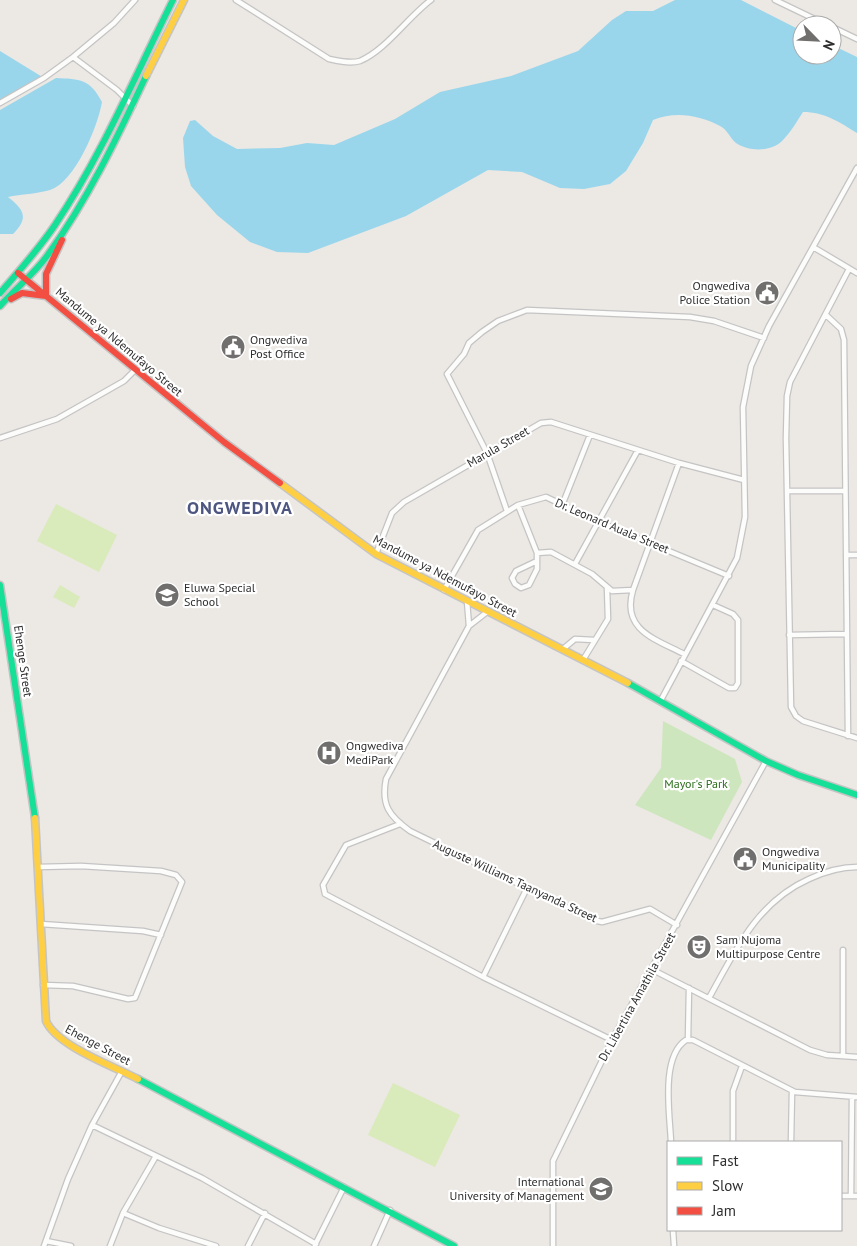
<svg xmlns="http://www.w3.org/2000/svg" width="857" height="1246" font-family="'PT Sans',sans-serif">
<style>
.green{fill:#cee6be}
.pitch{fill:#d9eabb}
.water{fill:#99d6ec}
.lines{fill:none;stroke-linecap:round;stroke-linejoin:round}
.street-casing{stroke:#c5c4c5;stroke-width:7}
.fast-casing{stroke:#c5c4c5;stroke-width:9}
.slow-casing{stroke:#c5c4c5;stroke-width:9}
.jam-casing{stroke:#c5c4c5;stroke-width:9}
.street{stroke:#fcfcfb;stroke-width:4.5}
.fast{stroke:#16e098;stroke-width:6}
.slow{stroke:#ffcf43;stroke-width:6}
.jam{stroke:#f24e42;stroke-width:6}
.labels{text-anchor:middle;stroke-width:4.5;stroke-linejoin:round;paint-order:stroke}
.poi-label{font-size:12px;fill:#2e2e2e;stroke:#fff;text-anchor:start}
.street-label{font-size:12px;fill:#2e2e2e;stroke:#fff}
.park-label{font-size:12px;fill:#2c6e1b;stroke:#fff}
.district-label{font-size:18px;font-weight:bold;letter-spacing:1px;fill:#4d5680;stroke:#fff}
</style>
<rect width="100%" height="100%" fill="#ece8e4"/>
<!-- green -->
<path class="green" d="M663 721 735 759 742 782 711 840 635 805 661 768Z"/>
<!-- pitch -->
<path class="pitch" d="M56 504 117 535 99 572 37 541Z
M60 585 80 597 74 608 53 597Z
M393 1083 460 1115 435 1167 368 1135Z"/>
<!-- water -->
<path class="water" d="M675 0H741L802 31V55H832V45L857 57V133C839 122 825 112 803 112 797 121 791 132 783 140 772 152 749 152 736 143 730 138 727 129 720 126 699 115 675 111 653 120L643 143 626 171 610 184 584 189 560 188 522 172 488 170 406 216 308 253 277 252 250 242 217 215 191 186 185 167 183 138 190 121 195 120 213 136 237 149 280 148 307 143 334 145 395 119 440 92 511 76 578 51 612 20 626 11H653Z
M0 51 44 78 0 103Z
M56 78C80 79 90 79 102 102 98 126 75 182 50 190 37 194 21 194 8 197 23 209 30 217 13 234H0V110Z"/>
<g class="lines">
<defs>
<path id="street" d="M236 0 329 59C339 61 350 64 360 61 386 50 408 17 431 0
M775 0 827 25
M832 27 857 39
M73 57 114 23 135 0
M0 103 44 78 73 57 117 90 133 106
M813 247 857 273
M849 269 790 382 787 396 786 438 791 707 796 716 803 721 857 738
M826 315 841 329 844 340 848 736
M0 438 57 419 124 381 135 370
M679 463 633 590C621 630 655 639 684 654
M787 491H845
M563 503 590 435
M518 505 537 553V569L529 585 521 588 515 584 512 578 516 571 537 561
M507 511 487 453 447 374 464 354 469 343 482 332 498 321 527 310 690 317 714 321 764 338
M537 553 551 552 592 574 612 591 633 590
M376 554 392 513 404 502 541 423 551 422 679 463 744 480
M846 555H857
M575 564 638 450
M444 590 478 530 518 505 546 497 599 522 729 576
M467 601 469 626
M487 612 469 626 386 779C381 805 389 816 410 831L593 920 602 922 650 909 677 925
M789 635 846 634
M563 649 575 639 594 640
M583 660 608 619 607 588
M681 661 729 688H735L738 683V620L733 614 713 605
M661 700 737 558 745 517 743 407 751 366 769 326 857 168
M400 824 346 845 323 885 325 894 483 977 612 1040
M38 867 81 866 161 871 176 875 182 882 135 998 128 999 73 986 43 985
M41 924 143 931 161 935
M843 950V1056
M653 970 810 1050 827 1055 857 1057
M483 977 527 888
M709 998C735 951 757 902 809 879 824 872 840 867 857 867
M688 1040 689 988
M92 1125 202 1178 316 1244
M671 1142C670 1116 660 1057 686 1040H693L795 1092 857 1097
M733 1142V1091L742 1066
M791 1142 792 1091
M841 1196H857
M851 1196 852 1097
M123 1213 159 1228 216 1246
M673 1230 674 1246
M46 1241 71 1246
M315 1245 344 1187
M44 1246 68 1179 92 1125 122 1071
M110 1246 123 1213 156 1156
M248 1246 265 1213
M374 1246 390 1210
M553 1246V1161L612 1040 766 761"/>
<path id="fast" d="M0 293C19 271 39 249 55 225 102 155 135 76 173 0
M0 306C15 289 33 275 47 256 87 201 117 138 146 76
M0 585 35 818
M628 683 766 761 798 775 857 795
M138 1079 454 1246"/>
<path id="slow" d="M146 76 184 0
M280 483 376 554 628 683
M35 818 46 1021C57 1046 113 1066 138 1079"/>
<path id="jam" d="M18 273 224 442 280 483
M11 299 22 293 46 296V274L62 240"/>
</defs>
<!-- street casing -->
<use href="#street" class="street-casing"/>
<!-- fast casing -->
<use href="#fast" class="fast-casing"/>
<!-- slow casing -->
<use href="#slow" class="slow-casing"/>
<!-- jam casing -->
<use href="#jam" class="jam-casing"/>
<!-- street -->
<use href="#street" class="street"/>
<!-- fast -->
<use href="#fast" class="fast"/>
<!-- slow -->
<use href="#slow" class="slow"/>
<!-- jam -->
<use href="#jam" class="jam"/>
</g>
<!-- icons -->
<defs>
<symbol id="civic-disc" viewBox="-11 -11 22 22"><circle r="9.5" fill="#706f6e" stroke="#fff"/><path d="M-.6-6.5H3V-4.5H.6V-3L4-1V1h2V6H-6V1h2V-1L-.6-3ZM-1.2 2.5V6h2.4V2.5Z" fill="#fff"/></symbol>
<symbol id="school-disc" viewBox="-11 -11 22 22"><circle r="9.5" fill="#706f6e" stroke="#fff"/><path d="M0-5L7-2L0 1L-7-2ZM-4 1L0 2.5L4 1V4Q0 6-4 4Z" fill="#fff"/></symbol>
<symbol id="hospital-disc" viewBox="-11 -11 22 22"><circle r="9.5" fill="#706f6e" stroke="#fff"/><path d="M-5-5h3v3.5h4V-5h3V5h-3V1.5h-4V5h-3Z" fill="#fff"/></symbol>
<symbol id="theatre-disc" viewBox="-11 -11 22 22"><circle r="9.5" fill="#706f6e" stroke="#fff"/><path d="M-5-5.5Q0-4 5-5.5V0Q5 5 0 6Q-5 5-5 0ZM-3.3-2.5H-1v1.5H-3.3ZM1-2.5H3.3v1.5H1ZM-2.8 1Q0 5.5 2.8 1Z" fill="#fff"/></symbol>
<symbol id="university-disc" viewBox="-11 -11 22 22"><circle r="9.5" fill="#706f6e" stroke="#fff"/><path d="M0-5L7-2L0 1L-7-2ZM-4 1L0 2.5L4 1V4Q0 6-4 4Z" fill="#fff"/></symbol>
</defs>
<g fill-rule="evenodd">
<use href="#civic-disc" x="753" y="279" width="28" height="28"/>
<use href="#civic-disc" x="219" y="333" width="28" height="28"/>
<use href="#school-disc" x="153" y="581" width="28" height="28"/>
<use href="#hospital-disc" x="315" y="739" width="28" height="28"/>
<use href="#civic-disc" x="731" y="845" width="28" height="28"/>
<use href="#theatre-disc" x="685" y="933" width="28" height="28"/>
<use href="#university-disc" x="587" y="1175" width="28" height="28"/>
</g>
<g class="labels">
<!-- poi labels -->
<g class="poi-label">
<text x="750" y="290" text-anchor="end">Ongwediva<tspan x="750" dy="14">Police Station</tspan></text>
<text x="250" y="344">Ongwediva<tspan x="250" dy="14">Post Office</tspan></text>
<text x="184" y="592">Eluwa Special<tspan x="184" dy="14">School</tspan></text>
<text x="346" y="750">Ongwediva<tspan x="346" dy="14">MediPark</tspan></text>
<text x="762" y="856">Ongwediva<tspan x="762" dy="14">Municipality</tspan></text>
<text x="716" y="944">Sam Nujoma<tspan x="716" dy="14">Multipurpose Centre</tspan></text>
<text x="584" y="1186" text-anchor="end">International<tspan x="584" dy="14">University of Management</tspan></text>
</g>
<!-- street labels -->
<g class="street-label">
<text transform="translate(119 342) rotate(40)" y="4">Mandume ya Ndemufayo Street</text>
<text transform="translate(498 447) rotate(-30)" y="4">Marula Street</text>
<text transform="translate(612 526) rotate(23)" y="4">Dr. Leonard Auala Street</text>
<text transform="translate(445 576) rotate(28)" y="4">Mandume ya Ndemufayo Street</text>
<text transform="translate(23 661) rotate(82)" y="4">Ehenge Street</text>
<text transform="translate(515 881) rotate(25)" y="4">Auguste Williams Taanyanda Street</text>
<text transform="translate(637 997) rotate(-61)" y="4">Dr. Libertina Amathila Street</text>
<text transform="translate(98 1045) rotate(28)" y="4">Ehenge Street</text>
</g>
<!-- park labels -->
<g class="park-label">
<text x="696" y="788">Mayor's Park</text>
</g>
<!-- district labels -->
<g class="district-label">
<text x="240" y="514">ONGWEDIVA</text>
</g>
</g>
<!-- legend -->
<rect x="667" y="1141" width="175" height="90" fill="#ffffff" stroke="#ababab"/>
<rect x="677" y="1157" width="25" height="8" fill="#16e098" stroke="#ababab"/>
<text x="712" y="1166" font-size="15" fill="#2e2e2e">Fast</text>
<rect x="677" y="1182" width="25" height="8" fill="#ffcf43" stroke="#ababab"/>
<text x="712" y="1191" font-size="15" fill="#2e2e2e">Slow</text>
<rect x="677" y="1207" width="25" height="8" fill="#f24e42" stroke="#ababab"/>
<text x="712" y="1216" font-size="15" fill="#2e2e2e">Jam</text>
<!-- north arrow -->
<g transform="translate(817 40) rotate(114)"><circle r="24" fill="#ffffff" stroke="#ababab"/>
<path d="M0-4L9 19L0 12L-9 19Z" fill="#706f6e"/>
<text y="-8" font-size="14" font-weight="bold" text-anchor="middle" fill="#2e2e2e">N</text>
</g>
</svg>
